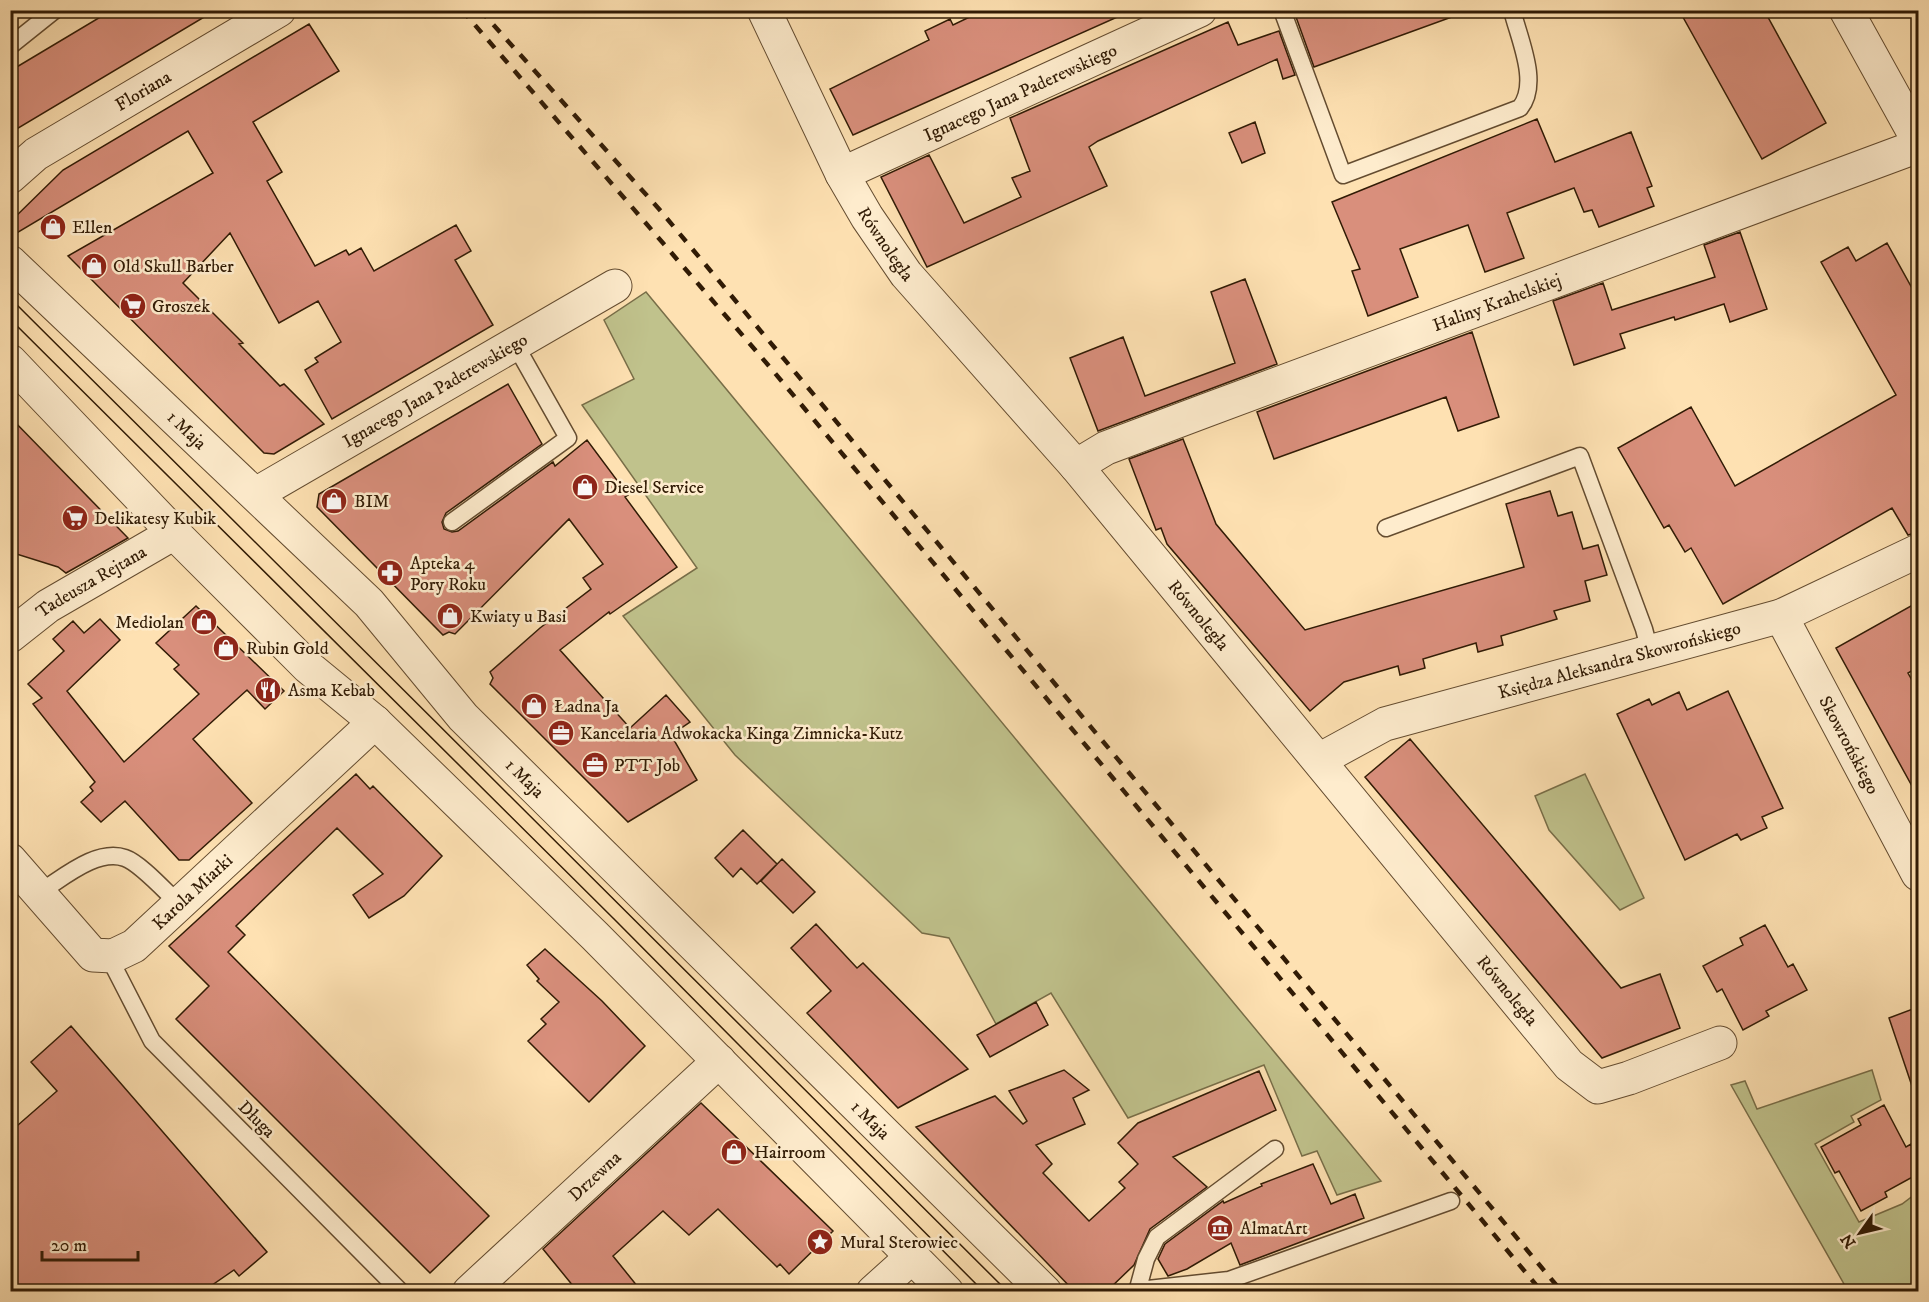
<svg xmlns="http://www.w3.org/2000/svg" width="1929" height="1302" font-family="'IM FELL DW Pica',serif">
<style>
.green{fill:#c0c28c;stroke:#786e48;stroke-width:1.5}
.building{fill:#d98f7c;stroke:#311b05;stroke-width:1.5}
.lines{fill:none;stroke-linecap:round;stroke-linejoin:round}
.service-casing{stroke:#644c30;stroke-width:19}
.minor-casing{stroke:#644c30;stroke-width:35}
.tertiary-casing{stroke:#644c30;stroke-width:35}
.service{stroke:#feeccd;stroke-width:16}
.minor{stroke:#feeccd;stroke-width:33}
.tertiary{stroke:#feeccd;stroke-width:33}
.tram{stroke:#311b05;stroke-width:1.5}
.rail{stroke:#311b05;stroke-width:4.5;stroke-dasharray:10 10;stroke-linecap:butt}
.labels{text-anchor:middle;stroke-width:5;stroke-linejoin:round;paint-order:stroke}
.street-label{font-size:18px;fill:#311b05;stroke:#feeccd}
.poi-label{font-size:18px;fill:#311b05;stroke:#feeccd;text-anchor:start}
</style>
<rect width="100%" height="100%" fill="#fee1b2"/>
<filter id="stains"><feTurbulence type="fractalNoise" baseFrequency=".00333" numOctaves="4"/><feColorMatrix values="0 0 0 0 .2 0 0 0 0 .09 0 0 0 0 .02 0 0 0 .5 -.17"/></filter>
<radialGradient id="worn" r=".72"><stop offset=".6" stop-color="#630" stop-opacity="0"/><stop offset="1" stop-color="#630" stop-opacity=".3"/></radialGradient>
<!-- green -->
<path class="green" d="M646 292 1381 1181 1337 1195 1317 1151 1302 1156 1264 1065 1128 1118 1051 993 996 1024 949 938 922 933 735 755 623 616 697 568 582 405 634 379 604 320Z
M1585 774 1644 898 1620 910 1549 830 1535 796Z
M1872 1070 1881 1100 1851 1116 1854 1122 1815 1144 1859 1222 1902 1204 1918 1192V1289L1912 1291H1848L1731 1085 1745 1081 1757 1109Z"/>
<!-- building -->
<path class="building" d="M112 10H216L10 133V71Z
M998 10H1133L853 135 830 89 929 40 925 31 950 19 953 25 982 11 985 17Z
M1312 10H1459L1460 14 1314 67 1296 17Z
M1679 10H1764L1826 123 1762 159Z
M1228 22 1238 45 1279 31 1295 75 1283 79 1277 59 1098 141 1089 147 1107 186 927 267 881 177 929 155 964 223 1021 197 1012 178 1030 171 1010 118Z
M309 24 339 71 253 122 282 172 267 181 315 266 346 250 349 255 361 248 374 271 456 225 471 251 455 260 493 325 332 419 305 370 318 362 315 358 341 342 318 301 279 323 230 233 183 283 243 343 239 344 280 386 284 384 324 424 274 454 264 453 68 256 213 173 188 131 10 237V222L63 170Z
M1537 119 1555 162 1631 132 1652 186 1647 188 1654 206 1599 227 1592 210 1584 212 1574 188 1507 213 1524 258 1485 272 1468 225 1400 249 1418 297 1368 316 1352 271 1360 269 1332 202Z
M1255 122 1265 153 1242 163 1229 133Z
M1740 232 1767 309 1730 322 1724 304 1675 320 1674 317 1620 334 1625 348 1574 365 1553 301 1603 283 1612 310 1715 277 1704 245Z
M1887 243 1918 299V532L1908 535 1892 508 1723 604 1691 548 1685 552 1669 525 1664 528 1618 448 1691 407 1735 486 1896 395 1821 262 1848 247 1856 261Z
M1245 279 1277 364 1098 431 1070 358 1123 337 1145 396 1235 363 1211 292Z
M1472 332 1499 417 1458 431 1446 397 1274 459 1257 412Z
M508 384 542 444 446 513 442 522 444 529 452 532 458 531 553 462 555 466 587 440 628 495 625 497 677 567 610 614 609 612 560 650 630 728 666 695 690 722 671 735 697 780 628 822 490 684 493 678 490 672 540 628 591 589 583 578 603 564 569 519 455 634 449 632 443 635 317 507 319 494Z
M10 417 128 538 66 573 58 567 10 552Z
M1183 439 1216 524 1305 630 1524 567 1506 504 1550 491 1558 516 1572 512 1583 549 1598 545 1607 575 1585 581 1590 601 1554 611 1557 619 1501 636 1503 645 1478 652 1476 643 1423 659 1425 668 1400 675 1398 666 1344 682 1310 711 1167 544 1161 528 1156 530 1129 459Z
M1918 602V667L1908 673 1918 691V797L1836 648Z
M196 606 284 691 265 709 247 690 193 739 252 803 189 860H179L125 801 101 822 81 802 93 791 90 787 95 782 33 704 42 698 28 684 64 651 53 639 73 621 84 633 100 619 120 640 67 691 124 762 199 694 174 669 179 665 156 643Z
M1728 691 1783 808 1762 817 1767 828 1741 840 1737 834 1685 860 1617 714 1649 699 1652 705 1679 692 1687 710Z
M1410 739 1621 988 1660 974 1680 1028 1602 1058 1365 777Z
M356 774 370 789 373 786 442 856 404 896 369 918 353 895 383 874 337 828 236 926 245 935 228 952 489 1216 430 1273 176 1019 209 986 169 946Z
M743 830 777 864 757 884 741 868 733 877 715 858Z
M782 859 815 892 793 913 761 881Z
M816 924 857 968 863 963 968 1069 898 1108 807 1013 831 991 791 948Z
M1765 925 1788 967 1793 964 1807 990 1766 1011 1769 1016 1743 1030 1722 989 1717 992 1703 966 1743 945 1740 938Z
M545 949 602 1001 645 1046 589 1102 528 1041 546 1024 541 1019 559 1002 537 981 539 979 527 965Z
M1036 1002 1048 1025 990 1057 977 1035Z
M1918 1007V1091L1914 1092 1889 1018Z
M71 1026 267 1252 239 1276 234 1270 202 1292H10V1132L57 1091 31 1062Z
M1064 1070 1089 1090 1073 1098 1085 1124 1036 1145 1052 1164 1043 1173 1089 1221 1125 1188 1119 1182 1138 1164 1118 1143 1138 1123 1259 1071 1276 1110 1173 1157 1207 1187 1150 1229 1134 1265 1106 1292H1075L916 1127 995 1096 1023 1124 1027 1121 1009 1091Z
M701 1103 833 1231 789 1274 780 1264 777 1267 718 1209 689 1235 663 1211 613 1256 642 1292H578L543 1249Z
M1884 1105 1906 1147 1911 1144 1918 1158V1174L1885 1192 1887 1197 1861 1211 1839 1171 1835 1173 1821 1147 1861 1125 1858 1119Z
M1313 1164 1331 1204 1355 1194 1364 1218 1240 1265 1231 1243 1187 1269 1168 1276 1158 1259 1165 1244 1223 1201 1224 1203 1262 1186 1261 1184Z"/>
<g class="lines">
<defs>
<path id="service" d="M1282 10 1343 175 1520 108C1540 83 1519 39 1512 10
M10 46 55 10
M452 522 568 438 516 346
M1386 528 1580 456 1644 629 1650 652
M40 892C63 878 97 848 125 858 140 863 166 892 179 904
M113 956 115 969 152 1041 401 1292
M1139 1290 1229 1280 1451 1201
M1137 1292 1146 1259 1157 1237 1275 1149"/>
<g id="minor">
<path id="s1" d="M764 10 842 174 867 217 906 274 1076 466 1569 1065 1598 1087 1629 1078 1720 1043"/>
<path d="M1846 10 1918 140"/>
<path id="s2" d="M842 174 1200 10"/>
<path id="s3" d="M10 177 36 154 279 10"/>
<path id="s4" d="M1076 466 1106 448 1207 410 1918 146"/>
<path id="s5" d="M256 494 615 286"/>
<path id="s6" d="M1781 616 1918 874"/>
<path id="s7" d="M10 636 48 606 174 533"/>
<path id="s8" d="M1319 760 1385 724 1781 616 1918 551"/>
<path id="s9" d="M10 860 93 955 113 956 134 946 375 722"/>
<path id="s10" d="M469 1292 719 1061"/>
<path d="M873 1292 913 1256"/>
</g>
<g id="tertiary">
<path id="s11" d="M10 262 369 603 463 717 1045 1292"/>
<path d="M10 361 174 533 308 667 375 722 595 936 947 1292"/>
</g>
</defs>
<!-- service casing -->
<use href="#service" class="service-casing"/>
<!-- minor casing -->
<use href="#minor" class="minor-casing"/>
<!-- tertiary casing -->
<use href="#tertiary" class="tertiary-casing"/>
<!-- service -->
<use href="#service" class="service"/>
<!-- minor -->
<use href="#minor" class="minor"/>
<!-- tertiary -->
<use href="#tertiary" class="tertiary"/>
<!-- tram -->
<path class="tram" d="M10 298 1008 1292
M10 319 615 920 984 1292"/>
<!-- rail -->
<path class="rail" d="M462 10 769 366 1542 1292
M480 10 659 209 1562 1292"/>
</g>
<!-- icons -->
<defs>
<symbol id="shop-disc" viewBox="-11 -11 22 22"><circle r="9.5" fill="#8f2418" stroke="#feeccd"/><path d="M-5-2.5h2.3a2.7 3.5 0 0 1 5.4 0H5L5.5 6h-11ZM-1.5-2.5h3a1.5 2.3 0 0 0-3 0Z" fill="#fff"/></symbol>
<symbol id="supermarket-disc" viewBox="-11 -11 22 22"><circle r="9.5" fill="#8f2418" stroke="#feeccd"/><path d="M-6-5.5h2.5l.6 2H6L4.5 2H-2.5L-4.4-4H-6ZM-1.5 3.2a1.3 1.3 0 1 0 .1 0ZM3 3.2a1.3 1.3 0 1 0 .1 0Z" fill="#fff"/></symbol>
<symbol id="pharmacy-disc" viewBox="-11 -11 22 22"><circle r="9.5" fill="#8f2418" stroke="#feeccd"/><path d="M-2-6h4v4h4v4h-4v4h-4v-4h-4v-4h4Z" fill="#fff"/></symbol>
<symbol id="restaurant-disc" viewBox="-11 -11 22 22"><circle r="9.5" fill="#8f2418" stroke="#feeccd"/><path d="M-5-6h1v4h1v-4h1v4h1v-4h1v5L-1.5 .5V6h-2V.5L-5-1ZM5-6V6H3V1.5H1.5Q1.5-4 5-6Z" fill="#fff"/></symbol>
<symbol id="office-disc" viewBox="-11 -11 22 22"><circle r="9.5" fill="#8f2418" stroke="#feeccd"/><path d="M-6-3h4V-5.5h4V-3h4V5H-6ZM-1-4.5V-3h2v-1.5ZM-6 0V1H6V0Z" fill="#fff"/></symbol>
<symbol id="museum-disc" viewBox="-11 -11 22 22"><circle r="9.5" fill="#8f2418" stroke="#feeccd"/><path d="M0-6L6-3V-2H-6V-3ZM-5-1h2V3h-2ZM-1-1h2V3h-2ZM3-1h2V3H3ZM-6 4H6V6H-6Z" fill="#fff"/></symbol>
<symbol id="sight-disc" viewBox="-11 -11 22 22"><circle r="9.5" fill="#8f2418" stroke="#feeccd"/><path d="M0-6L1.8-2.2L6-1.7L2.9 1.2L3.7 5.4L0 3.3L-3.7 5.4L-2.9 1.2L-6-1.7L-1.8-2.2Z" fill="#fff"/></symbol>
</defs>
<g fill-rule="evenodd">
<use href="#shop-disc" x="38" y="212" width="30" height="30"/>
<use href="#shop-disc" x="79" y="251" width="30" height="30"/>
<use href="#supermarket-disc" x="118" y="291" width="30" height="30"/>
<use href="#shop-disc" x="570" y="472" width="30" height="30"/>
<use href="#shop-disc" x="319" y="486" width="30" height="30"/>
<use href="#supermarket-disc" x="60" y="503" width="30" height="30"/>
<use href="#pharmacy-disc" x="375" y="558" width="30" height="30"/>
<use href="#shop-disc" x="435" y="601" width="30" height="30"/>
<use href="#shop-disc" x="189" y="607" width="30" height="30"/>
<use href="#shop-disc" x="211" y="633" width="30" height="30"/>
<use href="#restaurant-disc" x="253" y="675" width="30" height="30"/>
<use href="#shop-disc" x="519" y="691" width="30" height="30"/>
<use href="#office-disc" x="546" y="718" width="30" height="30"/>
<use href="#office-disc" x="580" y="750" width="30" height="30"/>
<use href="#shop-disc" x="719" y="1137" width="30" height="30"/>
<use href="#museum-disc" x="1205" y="1213" width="30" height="30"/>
<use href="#sight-disc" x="805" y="1227" width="30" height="30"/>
</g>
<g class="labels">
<!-- street labels -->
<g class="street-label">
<text dy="6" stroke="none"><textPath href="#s3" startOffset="159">Floriana</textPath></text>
<text dy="6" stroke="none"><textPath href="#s2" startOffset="196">Ignacego Jana Paderewskiego</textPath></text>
<text dy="6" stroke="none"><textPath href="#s1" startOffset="264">Równoległa</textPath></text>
<text dy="6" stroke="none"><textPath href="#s4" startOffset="452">Haliny Krahelskiej</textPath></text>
<text dy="6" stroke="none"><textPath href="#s5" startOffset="207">Ignacego Jana Paderewskiego</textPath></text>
<text dy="6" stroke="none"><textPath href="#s11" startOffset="244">1 Maja</textPath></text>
<text dy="6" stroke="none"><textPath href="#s7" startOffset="98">Tadeusza Rejtana</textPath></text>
<text dy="6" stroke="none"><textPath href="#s1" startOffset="750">Równoległa</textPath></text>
<text dy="6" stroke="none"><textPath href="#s8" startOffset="318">Księdza Aleksandra Skowrońskiego</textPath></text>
<text dy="6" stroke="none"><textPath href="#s6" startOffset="146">Skowrońskiego</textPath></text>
<text dy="6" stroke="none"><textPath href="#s11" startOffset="730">1 Maja</textPath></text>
<text dy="6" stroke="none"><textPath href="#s9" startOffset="249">Karola Miarki</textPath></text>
<text dy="6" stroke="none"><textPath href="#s1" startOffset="1236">Równoległa</textPath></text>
<text transform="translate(257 1119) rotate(45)" y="6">Długa</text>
<text dy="6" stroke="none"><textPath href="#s11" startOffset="1216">1 Maja</textPath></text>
<text dy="6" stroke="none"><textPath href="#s10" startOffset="171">Drzewna</textPath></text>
</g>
<!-- poi labels -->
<g class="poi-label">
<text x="72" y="233">Ellen</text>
<text x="113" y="272">Old Skull Barber</text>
<text x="152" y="312">Groszek</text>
<text x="604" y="493">Diesel Service</text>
<text x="354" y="507">BIM</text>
<text x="94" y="524">Delikatesy Kubik</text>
<text x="410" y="569">Apteka 4<tspan x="410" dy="21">Pory Roku</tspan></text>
<text x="470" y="622">Kwiaty u Basi</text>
<text x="184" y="628" text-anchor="end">Mediolan</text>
<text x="246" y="654">Rubin Gold</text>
<text x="288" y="696">Asma Kebab</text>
<text x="554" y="712">Ładna Ja</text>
<text x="580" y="739">Kancelaria Adwokacka Kinga Zimnicka-Kutz</text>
<text x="614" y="771">PTT Job</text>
<text x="754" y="1158">Hairroom</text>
<text x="1240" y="1234">AlmatArt</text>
<text x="840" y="1248">Mural Sterowiec</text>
</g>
</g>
<!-- margin -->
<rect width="1929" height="1302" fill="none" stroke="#fee1b2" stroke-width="36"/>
<rect x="12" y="12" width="1905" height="1278" fill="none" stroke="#311b05" stroke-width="3"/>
<rect x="18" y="18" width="1893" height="1266" fill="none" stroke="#311b05" stroke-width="1.5"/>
<!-- north arrow -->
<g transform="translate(1860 1233) rotate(236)" stroke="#feeccd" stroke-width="4.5" paint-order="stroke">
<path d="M0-4.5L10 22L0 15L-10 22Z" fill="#311b05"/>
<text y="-9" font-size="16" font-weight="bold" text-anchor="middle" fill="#311b05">N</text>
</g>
<!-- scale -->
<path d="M42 1251v9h96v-9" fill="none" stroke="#311b05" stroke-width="3"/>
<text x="51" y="1251" font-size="18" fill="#311b05" stroke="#feeccd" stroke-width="4.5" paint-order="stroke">20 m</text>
<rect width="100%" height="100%" filter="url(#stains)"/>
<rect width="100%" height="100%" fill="url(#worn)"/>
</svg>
